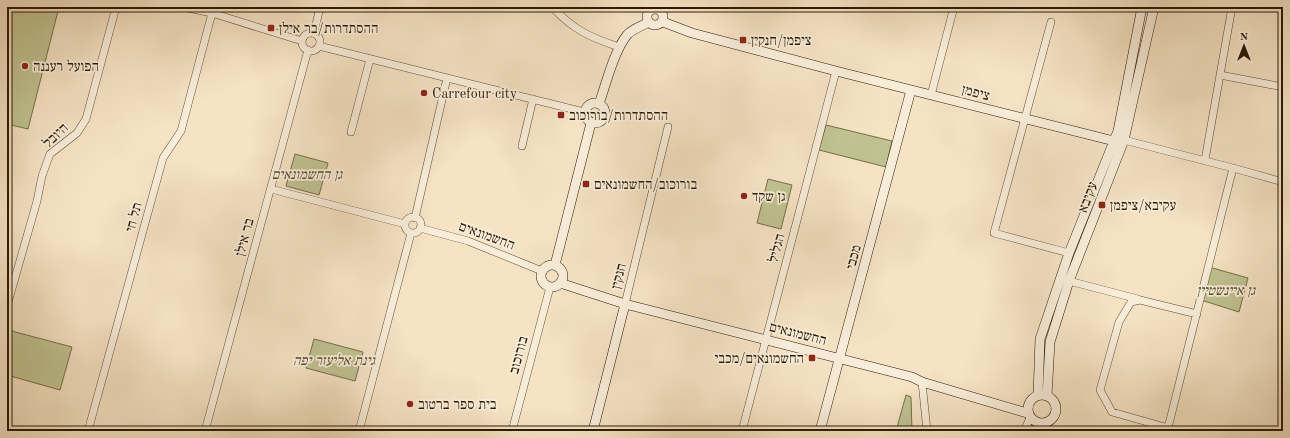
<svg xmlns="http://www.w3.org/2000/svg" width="1290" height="438" font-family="'Old Standard TT','Frank Ruhl Libre',serif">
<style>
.green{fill:#c0c391;stroke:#756e4a}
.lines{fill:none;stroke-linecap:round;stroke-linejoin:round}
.street-casing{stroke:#5d4c34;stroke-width:8}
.secondary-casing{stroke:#2a1a04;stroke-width:10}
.street{stroke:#f8edd9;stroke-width:7}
.secondary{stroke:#f8edd9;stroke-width:9}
.poi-dot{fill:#8f2418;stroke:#f8edd9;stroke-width:1.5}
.labels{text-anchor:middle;stroke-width:3.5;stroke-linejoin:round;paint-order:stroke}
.poi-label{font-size:14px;fill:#2a1a04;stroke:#f8edd9;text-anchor:start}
.street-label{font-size:14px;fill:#2a1a04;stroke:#f8edd9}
.park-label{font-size:14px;font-style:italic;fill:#574d2e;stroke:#f8edd9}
</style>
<rect width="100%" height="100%" fill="#f5e3c4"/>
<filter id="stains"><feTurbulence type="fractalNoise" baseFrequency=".005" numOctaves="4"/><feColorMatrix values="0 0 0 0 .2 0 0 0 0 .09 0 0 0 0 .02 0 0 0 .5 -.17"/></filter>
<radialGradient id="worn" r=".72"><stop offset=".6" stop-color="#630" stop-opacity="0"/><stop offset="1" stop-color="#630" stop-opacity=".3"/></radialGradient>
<!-- green -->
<path class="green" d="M7 7H59L28 129 7 124Z
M826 125 892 141 886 167 819 150Z
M295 154 328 163 319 195 286 186Z
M768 179 792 185 781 229 757 223Z
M1209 267 1248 278 1239 312 1201 300Z
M8 330 72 347 60 390 7 375Z
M314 339 363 352 355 381 306 368Z
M906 395 911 397 912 431H896Z"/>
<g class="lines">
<defs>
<path id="street" d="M183 7 212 13 302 41
M552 7C574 30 589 37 619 47
M1051 22 994 233 1069 253
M314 33 320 7
M302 42a9 9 0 1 1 18 0a9 9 0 1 1-18 0Z
M319 46 584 112
M1220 75 1283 87
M931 95 954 7
M351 132 370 59
M1124 140 1233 168 1283 182
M522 146 533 99
M1205 160 1232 7
M271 189 405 224
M405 225a8 8 0 1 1 16 0a8 8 0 1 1-16 0Z
M415 218 447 78
M420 228 468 241 542 271
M1069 281 1138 299
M625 304 668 127
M7 306 37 201 42 176 50 154 77 133 86 119 116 7
M922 382 927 431
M1168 428 1233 168
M88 431 163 158 181 131 212 13
M205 431 308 50
M359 431 411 233
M512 431 550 287
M742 431 836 71
M1024 431 1030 418
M1179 431 1112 412 1100 390 1119 322 1131 302 1140 300 1197 314"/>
<path id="secondary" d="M647 17a8 8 0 1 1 16 0a8 8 0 1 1-16 0Z
M663 22 692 33 836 71 1114 141 1124 140 1118 131
M585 113a10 10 0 1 1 20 0a10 10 0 1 1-20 0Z
M599 104C606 84 614 51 627 35 632 29 642 26 649 22
M555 265 591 123
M541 276a11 11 0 1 1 22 0a11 11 0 1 1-22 0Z
M560 283 625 304 912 377 922 382 1027 413
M1028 409a14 14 0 1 1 28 0a14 14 0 1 1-28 0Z
M1038 395 1040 339 1069 253 1118 131 1142 7
M1047 396 1050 342 1069 281 1124 140 1154 7
M593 431 625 304
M820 431 911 90"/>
</defs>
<!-- street casing -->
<use href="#street" class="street-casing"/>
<!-- secondary casing -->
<use href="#secondary" class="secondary-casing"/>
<!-- street -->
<use href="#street" class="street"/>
<!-- secondary -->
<use href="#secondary" class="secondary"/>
</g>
<!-- markers -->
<g class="poi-dot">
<rect x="267" y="24" width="8" height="8" rx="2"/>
<rect x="739" y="36" width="8" height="8" rx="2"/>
<circle cx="25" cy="66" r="4"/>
<circle cx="424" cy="93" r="4"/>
<rect x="557" y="111" width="8" height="8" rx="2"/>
<rect x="582" y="180" width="8" height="8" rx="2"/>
<circle cx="744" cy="196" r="4"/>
<rect x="1098" y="201" width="8" height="8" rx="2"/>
<rect x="808" y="354" width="8" height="8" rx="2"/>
<circle cx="410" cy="404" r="4"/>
</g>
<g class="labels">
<!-- poi labels -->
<g class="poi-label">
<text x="279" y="33">ההסתדרות/בר אילן</text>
<text x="751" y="45">ציפמן/חנקין</text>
<text x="33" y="71">הפועל רעננה</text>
<text x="432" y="98">Carrefour city</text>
<text x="569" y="120">ההסתדרות/בורוכוב</text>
<text x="594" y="189">בורוכוב/החשמונאים</text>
<text x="752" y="201">גן שקד</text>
<text x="1110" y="210">עקיבא/ציפמן</text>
<text x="804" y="363" text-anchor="end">החשמונאים/מכבי</text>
<text x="418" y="409">בית ספר ברטוב</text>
</g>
<!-- street labels -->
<g class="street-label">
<text transform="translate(976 92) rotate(15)" y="5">ציפמן</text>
<text transform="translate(55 135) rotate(-43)" y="5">היובל</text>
<text transform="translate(1087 197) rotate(-69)" y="5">עקיבא</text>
<text transform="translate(133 217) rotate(-75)" y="5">תל חי</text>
<text transform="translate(487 235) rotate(20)" y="5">החשמונאים</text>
<text transform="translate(244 237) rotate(-75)" y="5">בר אילן</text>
<text transform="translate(776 248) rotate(-75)" y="5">הגליל</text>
<text transform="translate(853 257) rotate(-75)" y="5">מכבי</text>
<text transform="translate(618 276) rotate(-76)" y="5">חנקין</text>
<text transform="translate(798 333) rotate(14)" y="5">החשמונאים</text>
<text transform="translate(518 355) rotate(-75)" y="5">בורוכוב</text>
</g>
<!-- park labels -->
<g class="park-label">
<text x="307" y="179">גן החשמונאים</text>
<text x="1226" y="295">גן איינשטיין</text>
<text x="334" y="365">גינת אליעזר יפה</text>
</g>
</g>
<!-- margin -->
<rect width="1290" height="438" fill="none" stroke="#f5e3c4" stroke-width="24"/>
<rect x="8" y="8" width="1274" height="422" fill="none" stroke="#2a1a04" stroke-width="2"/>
<rect x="12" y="12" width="1266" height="414" fill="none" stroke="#2a1a04"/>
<!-- north arrow -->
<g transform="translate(1244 46)" stroke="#f8edd9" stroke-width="3" paint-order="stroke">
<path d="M0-3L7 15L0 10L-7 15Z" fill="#2a1a04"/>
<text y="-6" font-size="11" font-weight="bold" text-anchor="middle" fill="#2a1a04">N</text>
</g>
<rect width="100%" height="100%" filter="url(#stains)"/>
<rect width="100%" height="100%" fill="url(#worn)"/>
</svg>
